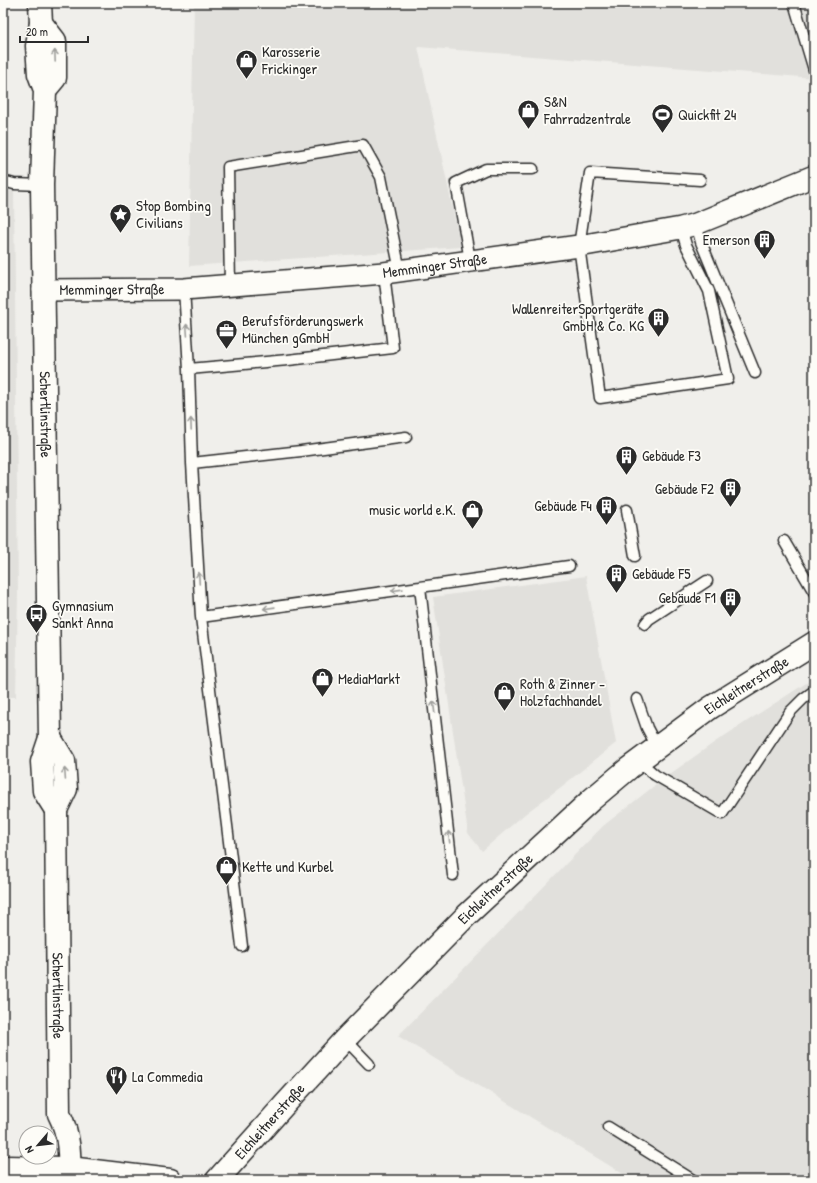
<svg xmlns="http://www.w3.org/2000/svg" width="817" height="1183" font-family="'Patrick Hand',sans-serif">
<style>
.built{fill:#e1e0dc}
.lines{fill:none;stroke-linecap:round;stroke-linejoin:round}
.lane-casing{stroke:#2b2b2b;stroke-width:13}
.street-casing{stroke:#2b2b2b;stroke-width:24}
.secondary-casing{stroke:#2b2b2b;stroke-width:25}
.lane{stroke:#fdfcf7;stroke-width:10}
.street{stroke:#fdfcf7;stroke-width:21}
.secondary{stroke:#fdfcf7;stroke-width:22}
.oneway{stroke:#9e9e9b}
.labels{text-anchor:middle;stroke-width:3.5;stroke-linejoin:round;paint-order:stroke}
.poi-label{font-size:15px;fill:#2b2b2b;stroke:#fdfcf7;text-anchor:start}
.street-label{font-size:15px;fill:#2b2b2b;stroke:#fdfcf7}
</style>
<rect width="100%" height="100%" fill="#f0efeb"/>
<filter id="ink" filterUnits="userSpaceOnUse"><feTurbulence type="fractalNoise" baseFrequency=".025" numOctaves="2"/><feDisplacementMap in="SourceGraphic" scale="8" xChannelSelector="R" yChannelSelector="G"/><feConvolveMatrix kernelMatrix="1 2 1 2 8 2 1 2 1" color-interpolation-filters="sRGB"/></filter>
<g filter="url(#ink)">
<!-- built -->
<path class="built" d="M194 3H814V78L418 47 461 247 189 266Z
M14 190 18 594 16 697H3V191Z
M586 576 616 743 561 787 526 813 482 851 468 833 433 597Z
M814 678V1180H633L398 1036 603 826 663 779 715 742Z"/>
<g class="lines">
<defs>
<path id="lane" d="M794 3 814 70
M3 181 14 184 42 185
M696 224 701 242 755 373
M681 228 686 245 709 291 728 379 600 398 579 246 590 173 700 180
M470 260 456 183 486 169H533
M230 285 228 167 363 145 381 177 400 271
M184 289 189 369 192 463 201 617 242 946
M189 369 288 360 393 348 384 273
M192 463 301 451 406 437
M627 510 635 556
M784 541 814 592
M420 587 569 566
M201 617 420 587 453 875
M645 624 649 619 707 581
M637 699 647 728 657 747
M639 761 655 775 722 814 790 712 803 699 814 691
M345 1039 369 1064
M608 1127 693 1180"/>
<g id="street">
<path id="s1" d="M43 290 184 289 384 273 579 246 681 228 696 224 814 176"/>
</g>
<g id="secondary">
<path id="s2" d="M40 3 41 23 37 46 39 74 45 90 42 185 50 738 42 762 44 791 56 810"/>
<path d="M41 23 55 41V78L45 90"/>
<path id="s3" d="M50 738 64 761 66 789 56 810 59 1114C70 1135 70 1157 69 1180"/>
<path d="M3 1167 69 1168 170 1180"/>
<path id="s4" d="M217 1180 287 1102 345 1039 467 915 591 800 629 768 710 708 814 643"/>
</g>
</defs>
<!-- lane casing -->
<use href="#lane" class="lane-casing"/>
<!-- street casing -->
<use href="#street" class="street-casing"/>
<!-- secondary casing -->
<use href="#secondary" class="secondary-casing"/>
<!-- lane -->
<use href="#lane" class="lane"/>
<!-- street -->
<use href="#street" class="street"/>
<!-- secondary -->
<use href="#secondary" class="secondary"/>
</g>
<!-- one-way arrows -->
<defs><path id="oneway-shaft" d="M-6 0H5M1.5-3L5.5 0L1.5 3" fill="none" stroke-width="1.6" stroke-linecap="round" stroke-linejoin="round"/></defs>
<g class="oneway">
<use href="#oneway-shaft" transform="translate(55 56) rotate(-92)"/>
<use href="#oneway-shaft" transform="translate(187 330) rotate(-94)"/>
<use href="#oneway-shaft" transform="translate(191 424) rotate(-92)"/>
<use href="#oneway-shaft" transform="translate(199 578) rotate(-93)"/>
<use href="#oneway-shaft" transform="translate(397 590) rotate(172)"/>
<use href="#oneway-shaft" transform="translate(269 608) rotate(172)"/>
<use href="#oneway-shaft" transform="translate(434 707) rotate(-97)"/>
<use href="#oneway-shaft" transform="translate(65 774) rotate(-94)"/>
<use href="#oneway-shaft" transform="translate(449 837) rotate(-97)"/>
</g>
</g>
<!-- icons -->
<defs>
<symbol id="shop-pin" viewBox="-11 -11 22 30"><path d="M0 17L-7.5 6A9.5 9.5 0 1 1 7.5 6Z" fill="#2b2b2b" stroke="#fdfcf7"/><path d="M-5-2.5h2.3a2.7 3.5 0 0 1 5.4 0H5L5.5 6h-11ZM-1.5-2.5h3a1.5 2.3 0 0 0-3 0Z" fill="#fff"/></symbol>
<symbol id="stadium-pin" viewBox="-11 -11 22 30"><path d="M0 17L-7.5 6A9.5 9.5 0 1 1 7.5 6Z" fill="#2b2b2b" stroke="#fdfcf7"/><path d="M0-5a6.5 5 0 1 0 0 10a6.5 5 0 1 0 0-10ZM-3.5-1.8h7v3.6h-7Z" fill="#fff"/></symbol>
<symbol id="sight-pin" viewBox="-11 -11 22 30"><path d="M0 17L-7.5 6A9.5 9.5 0 1 1 7.5 6Z" fill="#2b2b2b" stroke="#fdfcf7"/><path d="M0-6L1.8-2.2L6-1.7L2.9 1.2L3.7 5.4L0 3.3L-3.7 5.4L-2.9 1.2L-6-1.7L-1.8-2.2Z" fill="#fff"/></symbol>
<symbol id="building-pin" viewBox="-11 -11 22 30"><path d="M0 17L-7.5 6A9.5 9.5 0 1 1 7.5 6Z" fill="#2b2b2b" stroke="#fdfcf7"/><path d="M-4-6H4V6H1V3H-1V6H-4ZM-2.5-4.3h1.7v1.8h-1.7ZM.8-4.3h1.7v1.8H.8ZM-2.5-1h1.7V.8h-1.7ZM.8-1h1.7V.8H.8Z" fill="#fff"/></symbol>
<symbol id="office-pin" viewBox="-11 -11 22 30"><path d="M0 17L-7.5 6A9.5 9.5 0 1 1 7.5 6Z" fill="#2b2b2b" stroke="#fdfcf7"/><path d="M-6-3h4V-5.5h4V-3h4V5H-6ZM-1-4.5V-3h2v-1.5ZM-6 0V1H6V0Z" fill="#fff"/></symbol>
<symbol id="bus-pin" viewBox="-11 -11 22 30"><path d="M0 17L-7.5 6A9.5 9.5 0 1 1 7.5 6Z" fill="#2b2b2b" stroke="#fdfcf7"/><path d="M-5-6H5V4H4V6H2V4H-2V6H-4V4H-5ZM-3.5-4V0h7V-4ZM-3.5 1.2v1.5H-2V1.2ZM2 1.2v1.5H3.5V1.2Z" fill="#fff"/></symbol>
<symbol id="restaurant-pin" viewBox="-11 -11 22 30"><path d="M0 17L-7.5 6A9.5 9.5 0 1 1 7.5 6Z" fill="#2b2b2b" stroke="#fdfcf7"/><path d="M-5-6h1v4h1v-4h1v4h1v-4h1v5L-1.5 .5V6h-2V.5L-5-1ZM5-6V6H3V1.5H1.5Q1.5-4 5-6Z" fill="#fff"/></symbol>
</defs>
<g fill-rule="evenodd">
<use href="#shop-pin" x="234" y="48" width="25" height="34"/>
<use href="#shop-pin" x="516" y="98" width="25" height="34"/>
<use href="#stadium-pin" x="650" y="102" width="25" height="34"/>
<use href="#sight-pin" x="108" y="202" width="25" height="34"/>
<use href="#building-pin" x="752" y="228" width="25" height="34"/>
<use href="#building-pin" x="646" y="306" width="25" height="34"/>
<use href="#office-pin" x="214" y="318" width="25" height="34"/>
<use href="#building-pin" x="614" y="444" width="25" height="34"/>
<use href="#building-pin" x="718" y="476" width="25" height="34"/>
<use href="#building-pin" x="594" y="494" width="25" height="34"/>
<use href="#shop-pin" x="460" y="498" width="25" height="34"/>
<use href="#building-pin" x="604" y="562" width="25" height="34"/>
<use href="#building-pin" x="718" y="586" width="25" height="34"/>
<use href="#bus-pin" x="24" y="602" width="25" height="34"/>
<use href="#shop-pin" x="310" y="666" width="25" height="34"/>
<use href="#shop-pin" x="492" y="680" width="25" height="34"/>
<use href="#shop-pin" x="214" y="854" width="25" height="34"/>
<use href="#restaurant-pin" x="104" y="1064" width="25" height="34"/>
</g>
<g class="labels">
<!-- poi labels -->
<g class="poi-label">
<text x="262" y="57">Karosserie<tspan x="262" dy="17">Frickinger</tspan></text>
<text x="544" y="107">S&amp;N<tspan x="544" dy="17">Fahrradzentrale</tspan></text>
<text x="678" y="120">Quickfit 24</text>
<text x="136" y="211">Stop Bombing<tspan x="136" dy="17">Civilians</tspan></text>
<text x="750" y="245" text-anchor="end">Emerson</text>
<text x="644" y="314" text-anchor="end">WallenreiterSportgeräte<tspan x="644" dy="17">GmbH &amp; Co. KG</tspan></text>
<text x="242" y="326">Berufsförderungswerk<tspan x="242" dy="17">München gGmbH</tspan></text>
<text x="642" y="461">Gebäude F3</text>
<text x="714" y="494" text-anchor="end">Gebäude F2</text>
<text x="592" y="511" text-anchor="end">Gebäude F4</text>
<text x="456" y="515" text-anchor="end">music world e.K.</text>
<text x="632" y="579">Gebäude F5</text>
<text x="716" y="603" text-anchor="end">Gebäude F1</text>
<text x="52" y="611">Gymnasium<tspan x="52" dy="17">Sankt Anna</tspan></text>
<text x="338" y="684">MediaMarkt</text>
<text x="520" y="689">Roth &amp; Zinner -<tspan x="520" dy="17">Holzfachhandel</tspan></text>
<text x="242" y="872">Kette und Kurbel</text>
<text x="132" y="1082">La Commedia</text>
</g>
<!-- street labels -->
<g class="street-label">
<text dy="5" stroke="none"><textPath href="#s1" startOffset="393">Memminger Straße</textPath></text>
<text dy="5" stroke="none"><textPath href="#s1" startOffset="69">Memminger Straße</textPath></text>
<text dy="5" stroke="none"><textPath href="#s2" startOffset="413">Schertlinstraße</textPath></text>
<text dy="5" stroke="none"><textPath href="#s4" startOffset="727">Eichleitnerstraße</textPath></text>
<text dy="5" stroke="none"><textPath href="#s4" startOffset="403">Eichleitnerstraße</textPath></text>
<text dy="5" stroke="none"><textPath href="#s3" startOffset="264">Schertlinstraße</textPath></text>
<text dy="5" stroke="none"><textPath href="#s4" startOffset="79">Eichleitnerstraße</textPath></text>
</g>
</g>
<!-- margin -->
<rect width="817" height="1183" fill="none" stroke="#fdfcf7" stroke-width="16"/>
<rect x="8" y="8" width="801" height="1167" fill="none" stroke="#2b2b2b" stroke-width="1.5" filter="url(#ink)"/>
<!-- north arrow -->
<g transform="translate(38 1145) rotate(242)"><circle r="19" fill="#fdfcf7" stroke="#a9a8a5"/>
<path d="M0-3L7 15L0 10L-7 15Z" fill="#2b2b2b"/>
<text y="-6" font-size="11" font-weight="bold" text-anchor="middle" fill="#2b2b2b">N</text>
</g>
<!-- scale -->
<path d="M20 36v6h68v-6" fill="none" stroke="#2b2b2b" stroke-width="2"/>
<text x="26" y="36" font-size="12" fill="#2b2b2b" stroke="#fdfcf7" stroke-width="3" paint-order="stroke">20 m</text>
</svg>
